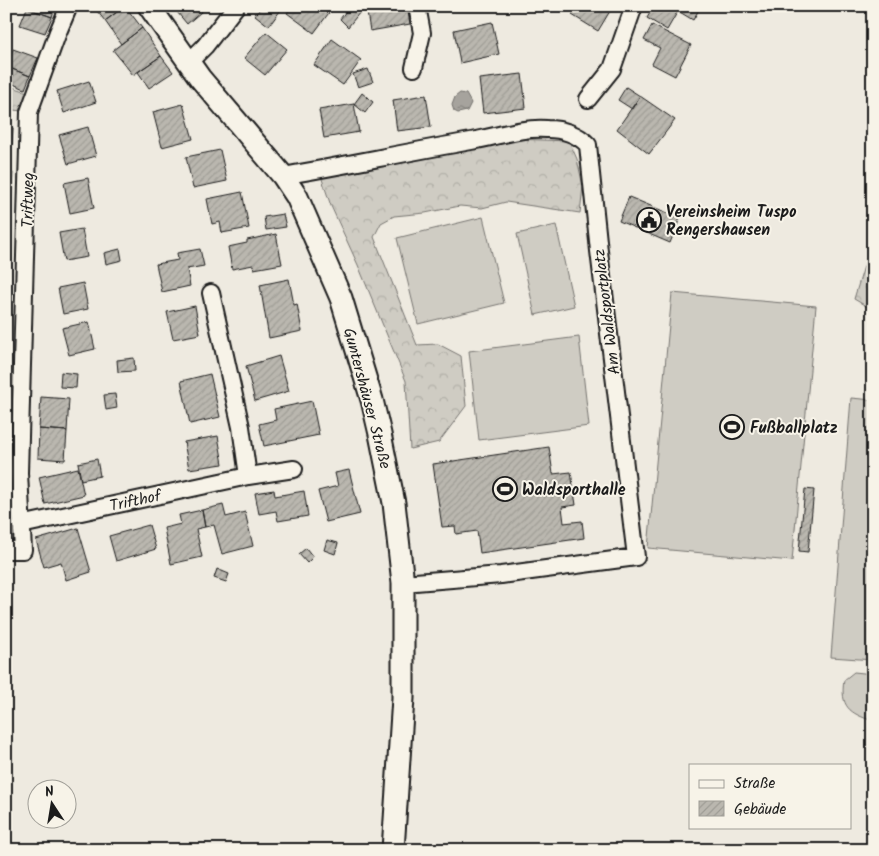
<svg xmlns="http://www.w3.org/2000/svg" width="879" height="856" font-family="Kalam,sans-serif">
<style>
.forest{fill:url(#forest-crowns);stroke:#767470}
.garden{fill:#cfccc3;stroke:#767470}
.water{fill:url(#water-ripples);stroke:#6f6d69}
.building{fill:url(#building-hatch);stroke:#1c1c1c}
.lines{fill:none;stroke-linecap:round;stroke-linejoin:round}
.minor-casing{stroke:#1c1c1c;stroke-width:20}
.tertiary-casing{stroke:#1c1c1c;stroke-width:25}
.minor{stroke:#f7f3e8;stroke-width:16}
.tertiary{stroke:#f7f3e8;stroke-width:21}
.labels{text-anchor:middle;stroke-width:4;stroke-linejoin:round;paint-order:stroke}
.street-label{font-size:16px;fill:#1c1c1c;stroke:#f7f3e8}
.poi-label{font-size:16px;font-weight:bold;fill:#1c1c1c;stroke:#f7f3e8;text-anchor:start}
</style>
<defs>
<pattern id="forest-crowns" width="20" height="18" patternUnits="userSpaceOnUse" patternTransform="scale(1.25)"><rect width="20" height="18" fill="#cfccc3"/><path d="M2 6a3 3 0 1 1 6 0M12 15a3 3 0 1 1 6 0" fill="none" stroke="#b1afa7"/></pattern>
<pattern id="water-ripples" width="26" height="14" patternUnits="userSpaceOnUse" patternTransform="scale(1.25)"><rect width="26" height="14" fill="#a6a39d"/><path d="M2 4q2-2 4 0t4 0M15 11q2-2 4 0t4 0" fill="none" stroke="#86847f"/></pattern>
<pattern id="building-hatch" width="6" height="6" patternUnits="userSpaceOnUse" patternTransform="scale(1.25)"><rect width="6" height="6" fill="#bab7af"/><path d="M-1 1l2-2M0 6l6-6M5 7l2-2" fill="none" stroke="#9f9d96"/></pattern>
</defs>
<rect width="100%" height="100%" fill="#eeeae0"/>
<filter id="ink" filterUnits="userSpaceOnUse"><feTurbulence type="fractalNoise" baseFrequency=".02" numOctaves="2"/><feDisplacementMap in="SourceGraphic" scale="10" xChannelSelector="R" yChannelSelector="G"/><feConvolveMatrix kernelMatrix="1 2 1 2 8 2 1 2 1" color-interpolation-filters="sRGB"/></filter>
<g filter="url(#ink)">
<!-- forest -->
<path class="forest" d="M6 85 34 94 29 112 6 109Z
M513 139 569 141 577 159 583 186 580 213 506 202 482 208 460 206 425 213 394 216 381 223 374 237 417 345 438 344 461 356 466 406 439 442 410 449 406 381 358 265 331 206 321 176Z
M868 253 873 254V310L854 299Z
M6 456H12L9 543H6Z"/>
<!-- garden -->
<path class="garden" d="M483 217 504 303 418 324 397 238Z
M556 225 574 306 535 315 517 234Z
M672 293 816 306 792 561 648 548Z
M579 337 589 426 479 440 469 351Z
M851 398 873 400V660L831 657Z
M854 672 873 674V721C849 713 840 707 844 680Z"/>
<!-- water -->
<path class="water" d="M460 93 466 94 471 103 467 111 458 113 454 111 452 105 455 97Z"/>
<!-- building -->
<path class="building" d="M28 6H55L52 17 27 8Z
M93 6H125L105 21Z
M125 6 142 28 121 44 105 21Z
M172 6H208L187 24Z
M262 6H282L283 7 269 26 255 15Z
M292 6H334L314 33 287 13Z
M350 6H354L360 12 348 27 340 19Z
M366 6H407L410 24 370 31Z
M577 6H613L598 31 572 15Z
M654 6H701L693 20 678 11 667 30 647 18Z
M27 8 52 17 45 33 20 25Z
M492 22 499 54 460 63 454 30Z
M652 25 691 45 675 76 652 64 660 48 644 40Z
M142 28 161 56 133 75 113 50Z
M266 32 287 49 265 75 244 58Z
M332 39 361 60 343 85 314 65Z
M13 49 38 58 30 76 7 67Z
M161 56 173 72 149 88 138 72Z
M7 67 30 76 25 89 6 81Z
M368 69 373 82 358 87 353 74Z
M522 74 526 108 483 113 479 79Z
M89 81 96 102 64 113 57 91Z
M626 87 640 96 632 109 618 100Z
M362 93 373 102 365 113 354 104Z
M426 95 431 127 397 131 393 100Z
M640 96 675 120 649 154 617 129Z
M183 104 193 139 162 147 153 112Z
M354 104 359 132 324 138 319 110Z
M88 127 96 156 68 164 59 135Z
M6 128H13L11 156H6Z
M220 150 227 181 193 188 186 157Z
M6 172 13 173 11 204 6 203Z
M88 178 94 208 70 213 64 183Z
M242 192 249 228 222 233 220 222 212 224 207 199Z
M629 197 680 218 670 243 619 221Z
M283 214 286 227 266 230 264 217Z
M6 226 11 227 8 256 6 255Z
M82 229 87 257 64 261 59 233Z
M276 234 282 264 254 269 253 265 232 269 228 247 247 243V240Z
M120 249 122 260 106 264 104 253Z
M200 249 204 266 187 269 190 286 162 292 156 264 178 260 177 253Z
M289 279 294 305 297 304 302 331 269 338 260 285Z
M83 283 88 309 63 314 58 288Z
M195 306 200 334 173 339 167 312Z
M89 322 95 349 69 355 62 328Z
M279 356 289 391 255 401 246 366Z
M134 358 135 371 118 372 117 360Z
M61 372 77 374 76 388 60 387Z
M210 374 220 417 190 424 181 381Z
M115 394 117 408 106 410 104 395Z
M41 397 69 399 67 431 39 429Z
M312 401 319 435 264 446 259 424 276 420 274 409Z
M39 429 67 431 65 460 38 458Z
M218 436 223 464 189 469 184 442Z
M549 447 553 474 571 472 576 505 562 507 564 523 582 521 584 538 480 553 477 531 456 534 455 526 442 527 433 464Z
M97 459 100 476 81 480 78 463Z
M78 468 84 495 45 504 39 477Z
M349 470 360 514 326 522 318 491 338 486 335 473Z
M805 489 814 490 808 552 799 551Z
M274 490 275 496 304 491 308 516 278 521 276 511 259 514 255 493Z
M223 505 226 517 245 512 253 546 222 554 214 525 205 527 202 510Z
M202 510 205 527 196 529 202 557 171 564 164 528 181 524 179 515Z
M149 525 156 549 116 561 109 536Z
M78 528 91 572 66 580 61 562 44 567 36 540Z
M327 540 338 543 335 554 324 550Z
M306 548 313 557 307 563 299 554Z
M217 569 229 574 226 582 214 578Z"/>
<g class="lines">
<defs>
<path id="minor" d="M189 62 205 46 236 6
M414 68 422 33 417 6
M588 99 612 69 634 6
M283 176C346 165 408 152 471 141 497 137 520 127 547 129 562 129 578 134 588 145L599 251 636 557 501 575 403 583
M211 293 241 427 248 476
M21 525 248 476 294 469
M6 550H23L19 473 29 112 58 32 69 6"/>
<path id="tertiary" d="M149 6 200 78 283 176 297 197 341 298 372 400 380 434 394 503 403 583V698L393 850"/>
</defs>
<!-- minor casing -->
<use href="#minor" class="minor-casing"/>
<!-- tertiary casing -->
<use href="#tertiary" class="tertiary-casing"/>
<!-- minor -->
<use href="#minor" class="minor"/>
<!-- tertiary -->
<use href="#tertiary" class="tertiary"/>
</g>
</g>
<!-- icons -->
<defs>
<symbol id="civic-ring" viewBox="-11 -11 22 22"><circle r="9.5" fill="#f7f3e8" stroke="#1c1c1c" stroke-width="1.5"/><path d="M-.6-6.5H3V-4.5H.6V-3L4-1V1h2V6H-6V1h2V-1L-.6-3ZM-1.2 2.5V6h2.4V2.5Z" fill="#1c1c1c"/></symbol>
<symbol id="stadium-ring" viewBox="-11 -11 22 22"><circle r="9.5" fill="#f7f3e8" stroke="#1c1c1c" stroke-width="1.5"/><path d="M0-5a6.5 5 0 1 0 0 10a6.5 5 0 1 0 0-10ZM-3.5-1.8h7v3.6h-7Z" fill="#1c1c1c"/></symbol>
</defs>
<g fill-rule="evenodd">
<use href="#civic-ring" x="635" y="206" width="28" height="28"/>
<use href="#stadium-ring" x="718" y="413" width="28" height="28"/>
<use href="#stadium-ring" x="491" y="475" width="28" height="28"/>
</g>
<g class="labels">
<!-- street labels -->
<g class="street-label">
<text transform="translate(27 200) rotate(-89)" y="6">Triftweg</text>
<text transform="translate(606 312) rotate(-97)" y="6">Am Waldsportplatz</text>
<text transform="translate(368 398) rotate(75)" y="6">Guntershäuser Straße</text>
<text transform="translate(135 500) rotate(-12)" y="6">Trifthof</text>
</g>
<!-- poi labels -->
<g class="poi-label">
<text x="666" y="217">Vereinsheim Tuspo<tspan x="666" dy="18">Rengershausen</tspan></text>
<text x="750" y="433">Fußballplatz</text>
<text x="522" y="495">Waldsporthalle</text>
</g>
</g>
<!-- margin -->
<rect width="879" height="856" fill="none" stroke="#f7f3e8" stroke-width="25"/>
<rect x="12" y="12" width="854" height="831" fill="none" stroke="#1c1c1c" stroke-width="2" filter="url(#ink)"/>
<!-- legend -->
<rect x="689" y="764" width="162" height="65" fill="#f7f3e8" stroke="#9f9d96"/>
<rect x="699" y="780" width="25" height="8" fill="#f7f3e8" stroke="#9f9d96"/>
<text x="734" y="788" font-size="15" fill="#1c1c1c">Straße</text>
<rect x="699" y="801" width="25" height="15" fill="url(#building-hatch)" stroke="#9f9d96"/>
<text x="734" y="814" font-size="15" fill="#1c1c1c">Gebäude</text>
<!-- north arrow -->
<g transform="translate(52 804) rotate(348)"><circle r="24" fill="#f7f3e8" stroke="#9f9d96"/>
<path d="M0-4L9 19L0 12L-9 19Z" fill="#1c1c1c"/>
<text y="-8" font-size="14" font-weight="bold" text-anchor="middle" fill="#1c1c1c">N</text>
</g>
</svg>
